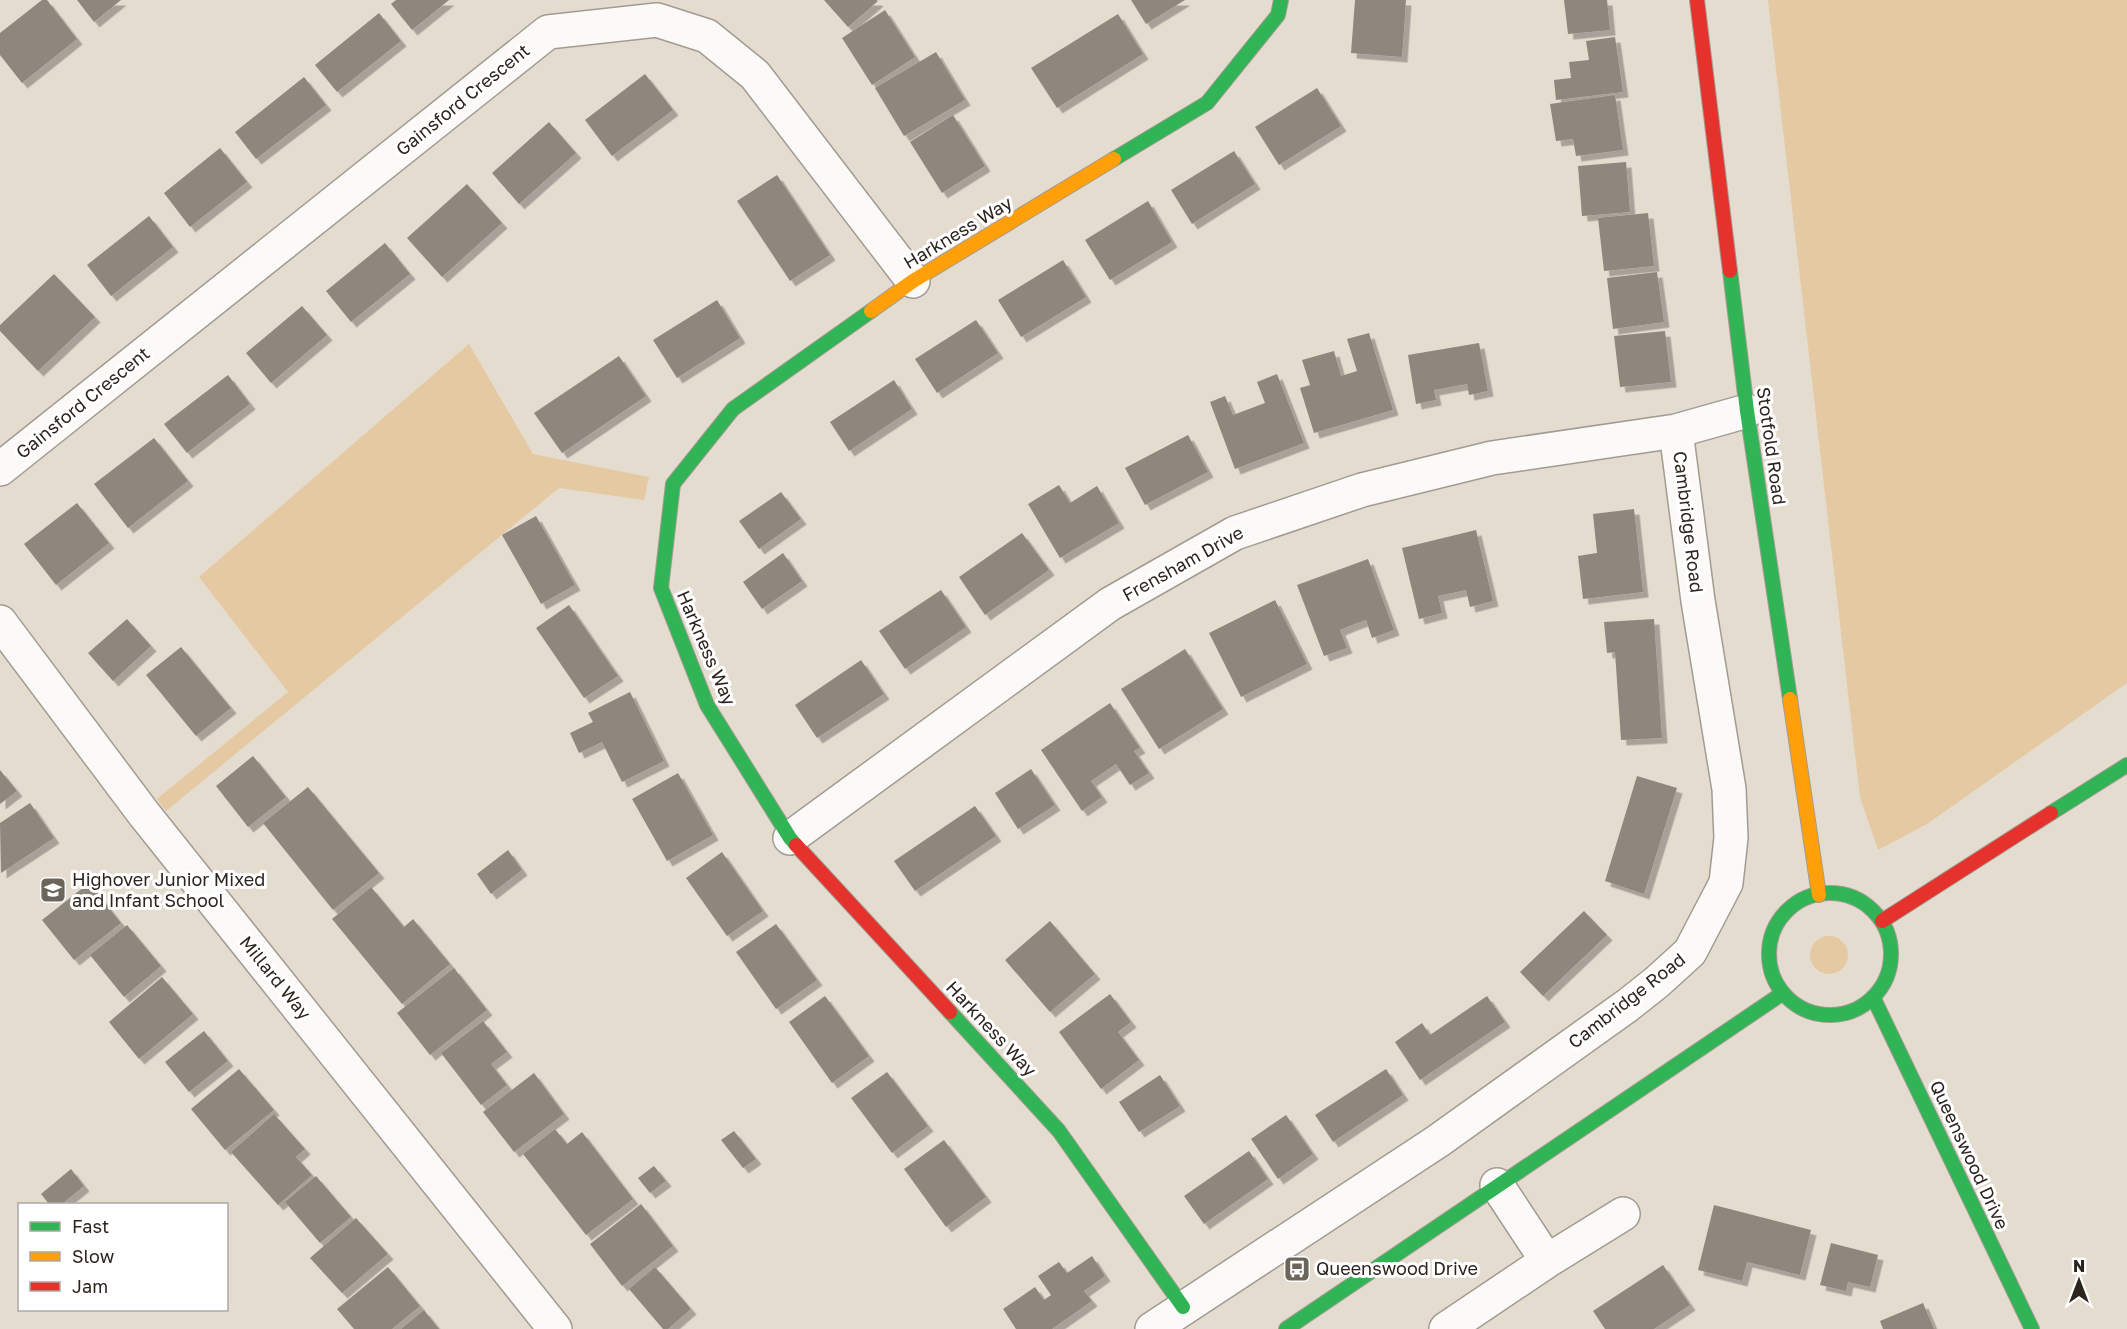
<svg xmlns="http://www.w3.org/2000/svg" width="2127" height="1329" font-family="'Golos Text',sans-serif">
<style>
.green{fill:#e4c9a2}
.building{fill:#8e877e;filter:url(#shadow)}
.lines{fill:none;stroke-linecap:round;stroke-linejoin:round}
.street-casing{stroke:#a29b92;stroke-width:36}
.fast-casing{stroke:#a29b92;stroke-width:16}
.slow-casing{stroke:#a29b92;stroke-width:16}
.jam-casing{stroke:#a29b92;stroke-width:16}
.street{stroke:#fbfaf8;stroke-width:33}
.fast{stroke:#30b455;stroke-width:14}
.slow{stroke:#ff9f0a;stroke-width:14}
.jam{stroke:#e5322d;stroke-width:14}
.labels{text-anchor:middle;stroke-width:6;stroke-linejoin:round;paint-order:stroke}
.street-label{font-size:18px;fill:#2b251d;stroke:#fff}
.poi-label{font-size:18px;fill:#2b251d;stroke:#fff;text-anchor:start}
</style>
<defs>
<filter id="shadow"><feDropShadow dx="5.5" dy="5.5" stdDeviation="0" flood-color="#0004"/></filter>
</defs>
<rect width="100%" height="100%" fill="#e5dcd0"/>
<!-- green -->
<path class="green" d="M1768 0H2127V683L1927 824 1878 850 1860 797Z
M469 344 533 454 649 477 644 500 559 488 166 811 157 799 288 692 199 577Z
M1810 955a19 19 0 1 1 38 0a19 19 0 1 1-38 0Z"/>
<!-- building -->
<path class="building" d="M42 0H47L77 39 22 83 0 55V33Z
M77 0H121L94 22Z
M396 0H449L412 30 391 4Z
M824 0H876L878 1 848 27Z
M1131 0H1185L1146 24Z
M1355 0H1406L1402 57 1351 53Z
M1564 0H1607L1610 30 1568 34Z
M885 10 915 57 872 85 842 38Z
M379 13 401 41 337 92 315 65Z
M1118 14 1143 54 1057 108 1031 68Z
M1615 37 1623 92 1556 100 1554 80 1571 78 1569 62 1589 60 1586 41Z
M936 52 965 100 904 136 875 88Z
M645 74 673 110 612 156 585 120Z
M304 77 326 105 256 159 235 132Z
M1317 88 1341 126 1279 165 1255 127Z
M1615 95 1623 150 1576 156 1573 139 1556 141 1550 104Z
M953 115 985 166 942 193 910 142Z
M549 122 576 153 519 204 492 173Z
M220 148 247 182 190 227 164 193Z
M1234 151 1255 184 1192 224 1171 190Z
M1626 162 1630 212 1582 216 1578 166Z
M777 175 830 255 790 281 737 201Z
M467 184 502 223 442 277 407 238Z
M1148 201 1172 242 1110 280 1085 240Z
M1648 213 1654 266 1604 271 1598 218Z
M149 216 173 247 111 296 87 265Z
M385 243 410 274 351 322 326 291Z
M1063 260 1086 297 1021 337 998 300Z
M1657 272 1664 322 1613 329 1607 278Z
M54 274 95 317 38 371 0 331V325Z
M717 300 740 338 677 378 653 340Z
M302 306 327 335 271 383 246 353Z
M976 320 998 353 937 393 915 359Z
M1665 331 1671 382 1620 387 1614 336Z
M1369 333 1393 410 1314 433 1300 388 1310 385 1302 360 1334 351 1341 376 1357 371 1347 339Z
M1479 343 1488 391 1469 395 1467 384 1434 390 1436 400 1416 404 1408 355Z
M619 356 646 396 562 453 534 413Z
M1277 374 1304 443 1235 469 1210 402 1225 396 1233 415 1265 403 1257 382Z
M228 375 250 404 187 453 164 424Z
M894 380 912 409 849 451 830 422Z
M1188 435 1208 472 1145 505 1125 468Z
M154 438 188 481 128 528 94 484Z
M1059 485 1070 503 1097 486 1119 523 1060 558 1028 504Z
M781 492 801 519 759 549 739 521Z
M77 503 109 543 56 585 24 544Z
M1634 509 1643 592 1583 599 1578 556 1597 553 1593 514Z
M536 516 575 585 541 604 502 535Z
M1476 530 1493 601 1470 607 1466 590 1438 596 1442 613 1419 619 1402 548Z
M1022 533 1049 570 985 615 959 577Z
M783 553 802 581 762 609 743 582Z
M1368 559 1394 630 1372 638 1366 620 1352 625 1340 630 1347 648 1324 656 1297 585Z
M941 590 966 627 905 669 879 631Z
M1275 600 1307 664 1241 697 1209 633Z
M569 605 618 676 584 698 536 628Z
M127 619 151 646 113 681 88 653Z
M1654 619 1662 738 1621 740 1615 652 1607 653 1604 622Z
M181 647 231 708 196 736 146 675Z
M1185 649 1223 709 1159 749 1121 689Z
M861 660 884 694 817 738 795 705Z
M630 692 664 761 622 782 602 742 579 753 570 733 593 722 588 713Z
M1110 703 1140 748 1134 751 1149 773 1130 785 1116 764 1091 781 1102 797 1082 811 1041 750Z
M253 756 286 797 248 827 216 786Z
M1031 769 1055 805 1018 829 995 793Z
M0 770 17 791 0 804Z
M678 773 713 835 667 861 632 799Z
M1637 776 1677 788 1644 894 1605 881Z
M308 787 379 873 333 910 263 823Z
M30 803 54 838 1 873 0 823Z
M975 806 996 836 915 891 894 861Z
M508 850 522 870 491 894 477 874Z
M722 852 763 911 727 936 686 878Z
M89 883 121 923 74 960 42 920Z
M371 887 404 927 413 919 450 964 402 1004 332 919Z
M1584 911 1607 935 1543 996 1520 972Z
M1050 921 1095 974 1050 1012 1005 960Z
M776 924 817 980 776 1009 736 952Z
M127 925 161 966 124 997 90 955Z
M454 968 487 1010 430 1055 397 1013Z
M162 977 193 1014 139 1059 109 1022Z
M1110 994 1131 1022 1118 1032 1139 1060 1101 1089 1059 1032Z
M825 996 869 1056 832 1083 789 1022Z
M1487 996 1505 1022 1420 1080 1395 1042 1422 1023 1430 1035Z
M483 1021 507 1052 491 1064 507 1085 481 1105 441 1053Z
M204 1031 228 1061 189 1092 165 1062Z
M239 1069 274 1110 225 1150 191 1109Z
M1386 1069 1403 1095 1333 1142 1315 1115Z
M887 1072 928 1126 892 1153 851 1098Z
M534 1073 564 1114 514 1152 483 1112Z
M1160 1075 1180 1106 1139 1132 1119 1102Z
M274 1114 305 1149 296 1157 312 1175 278 1205 231 1152Z
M1286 1115 1313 1154 1278 1179 1251 1139Z
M555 1129 567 1144 582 1132 633 1199 586 1235 523 1154Z
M734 1131 756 1159 743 1168 721 1140Z
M944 1140 986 1197 946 1227 904 1169Z
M1249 1151 1268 1179 1204 1224 1184 1196Z
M654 1166 666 1181 650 1193 638 1178Z
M71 1169 84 1186 62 1204H49L41 1194Z
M316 1176 351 1217 320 1243 285 1202Z
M641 1204 673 1246 622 1286 590 1244Z
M1714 1205 1811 1230 1800 1275 1747 1262 1742 1281 1698 1270Z
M356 1218 388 1254 342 1293 310 1258Z
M1831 1243 1878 1255 1870 1287 1848 1282 1846 1291 1820 1285Z
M1092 1256 1105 1276 1084 1291 1092 1301 1052 1329H1016L1003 1309 1035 1287 1044 1300 1051 1295 1038 1276 1059 1262 1067 1273Z
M1663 1265 1690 1305 1654 1329H1605L1593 1311Z
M388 1267 420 1306 392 1329H354L337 1309Z
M655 1267 691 1309 668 1329H663L629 1289Z
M1923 1303 1934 1329H1883L1880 1321Z
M424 1310 439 1329H401Z"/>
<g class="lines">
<defs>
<path id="street" d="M0 469 548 32 657 20 707 36 755 75 913 281
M0 622 144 814 555 1329
M790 838 1110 604 1235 533 1362 490 1492 458 1676 431 1747 411
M1497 1185 1547 1261
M1152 1329 1438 1141 1628 1005 1657 982 1690 952 1726 883 1731 838 1729 789 1698 601 1676 431
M1446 1329 1547 1261 1623 1214"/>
<path id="fast" d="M1114 159 1207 103 1278 15 1281 0
M1730 271 1747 411 1790 699
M2051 813 2127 765
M796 845 790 838 707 705 661 588 673 484 733 409 871 311
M1769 954a61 61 0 1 1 122 0a61 61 0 1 1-122 0Z
M1873 997 2032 1329
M950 1012 1059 1131 1183 1307
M1286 1329 1783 993"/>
<path id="slow" d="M871 311 913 281 1114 159
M1790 699 1819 895"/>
<path id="jam" d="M1697 0 1730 271
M796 845 950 1012
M1882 921 2051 813"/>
</defs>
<!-- street casing -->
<use href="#street" class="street-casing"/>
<!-- fast casing -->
<use href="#fast" class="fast-casing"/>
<!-- slow casing -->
<use href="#slow" class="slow-casing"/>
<!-- jam casing -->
<use href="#jam" class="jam-casing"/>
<!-- street -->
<use href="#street" class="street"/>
<!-- fast -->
<use href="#fast" class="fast"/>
<!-- slow -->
<use href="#slow" class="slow"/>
<!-- jam -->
<use href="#jam" class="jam"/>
</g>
<!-- icons -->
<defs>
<symbol id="school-square" viewBox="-11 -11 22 22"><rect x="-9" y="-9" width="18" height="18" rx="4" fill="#6c655c" stroke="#fff"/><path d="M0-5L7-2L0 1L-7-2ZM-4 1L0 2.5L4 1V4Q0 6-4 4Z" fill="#fff"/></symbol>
<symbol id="bus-square" viewBox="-11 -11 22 22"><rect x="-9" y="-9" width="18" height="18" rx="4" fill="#6c655c" stroke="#fff"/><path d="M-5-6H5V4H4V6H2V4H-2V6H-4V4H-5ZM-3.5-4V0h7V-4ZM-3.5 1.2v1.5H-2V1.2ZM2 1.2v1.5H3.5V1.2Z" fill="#fff"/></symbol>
</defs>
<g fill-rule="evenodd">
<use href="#school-square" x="38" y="875" width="30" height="30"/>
<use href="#bus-square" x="1282" y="1254" width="30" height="30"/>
</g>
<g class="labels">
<!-- street labels -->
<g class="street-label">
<text transform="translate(463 100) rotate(-39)" y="6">Gainsford Crescent</text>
<text transform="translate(958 233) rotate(-31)" y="6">Harkness Way</text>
<text transform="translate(83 403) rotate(-39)" y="6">Gainsford Crescent</text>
<text transform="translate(1771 446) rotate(82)" y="6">Stotfold Road</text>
<text transform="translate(1688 522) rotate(83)" y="6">Cambridge Road</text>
<text transform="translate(1183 564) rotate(-29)" y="6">Frensham Drive</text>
<text transform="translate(706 648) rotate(67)" y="6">Harkness Way</text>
<text transform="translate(275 978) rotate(51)" y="6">Millard Way</text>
<text transform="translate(1627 1001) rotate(-38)" y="6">Cambridge Road</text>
<text transform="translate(991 1029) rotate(47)" y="6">Harkness Way</text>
<text transform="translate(1969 1155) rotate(65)" y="6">Queenswood Drive</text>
</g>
<!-- poi labels -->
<g class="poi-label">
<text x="72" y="886">Highover Junior Mixed<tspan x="72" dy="21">and Infant School</tspan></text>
<text x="1316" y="1275">Queenswood Drive</text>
</g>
</g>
<!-- legend -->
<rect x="18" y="1203" width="210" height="108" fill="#ffffff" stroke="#aaa8a5" stroke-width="1.5"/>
<rect x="30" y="1222" width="30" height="9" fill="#30b455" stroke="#aaa8a5" stroke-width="1.5"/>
<text x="72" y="1233" font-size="18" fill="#2b251d">Fast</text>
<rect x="30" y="1252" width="30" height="9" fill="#ff9f0a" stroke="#aaa8a5" stroke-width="1.5"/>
<text x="72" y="1263" font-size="18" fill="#2b251d">Slow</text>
<rect x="30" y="1282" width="30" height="9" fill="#e5322d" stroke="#aaa8a5" stroke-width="1.5"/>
<text x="72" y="1293" font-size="18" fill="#2b251d">Jam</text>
<!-- north arrow -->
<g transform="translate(2079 1281)" stroke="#ffffff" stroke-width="4.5" paint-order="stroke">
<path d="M0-4.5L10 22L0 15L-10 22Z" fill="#2b251d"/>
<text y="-9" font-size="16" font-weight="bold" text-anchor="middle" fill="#2b251d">N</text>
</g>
</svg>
